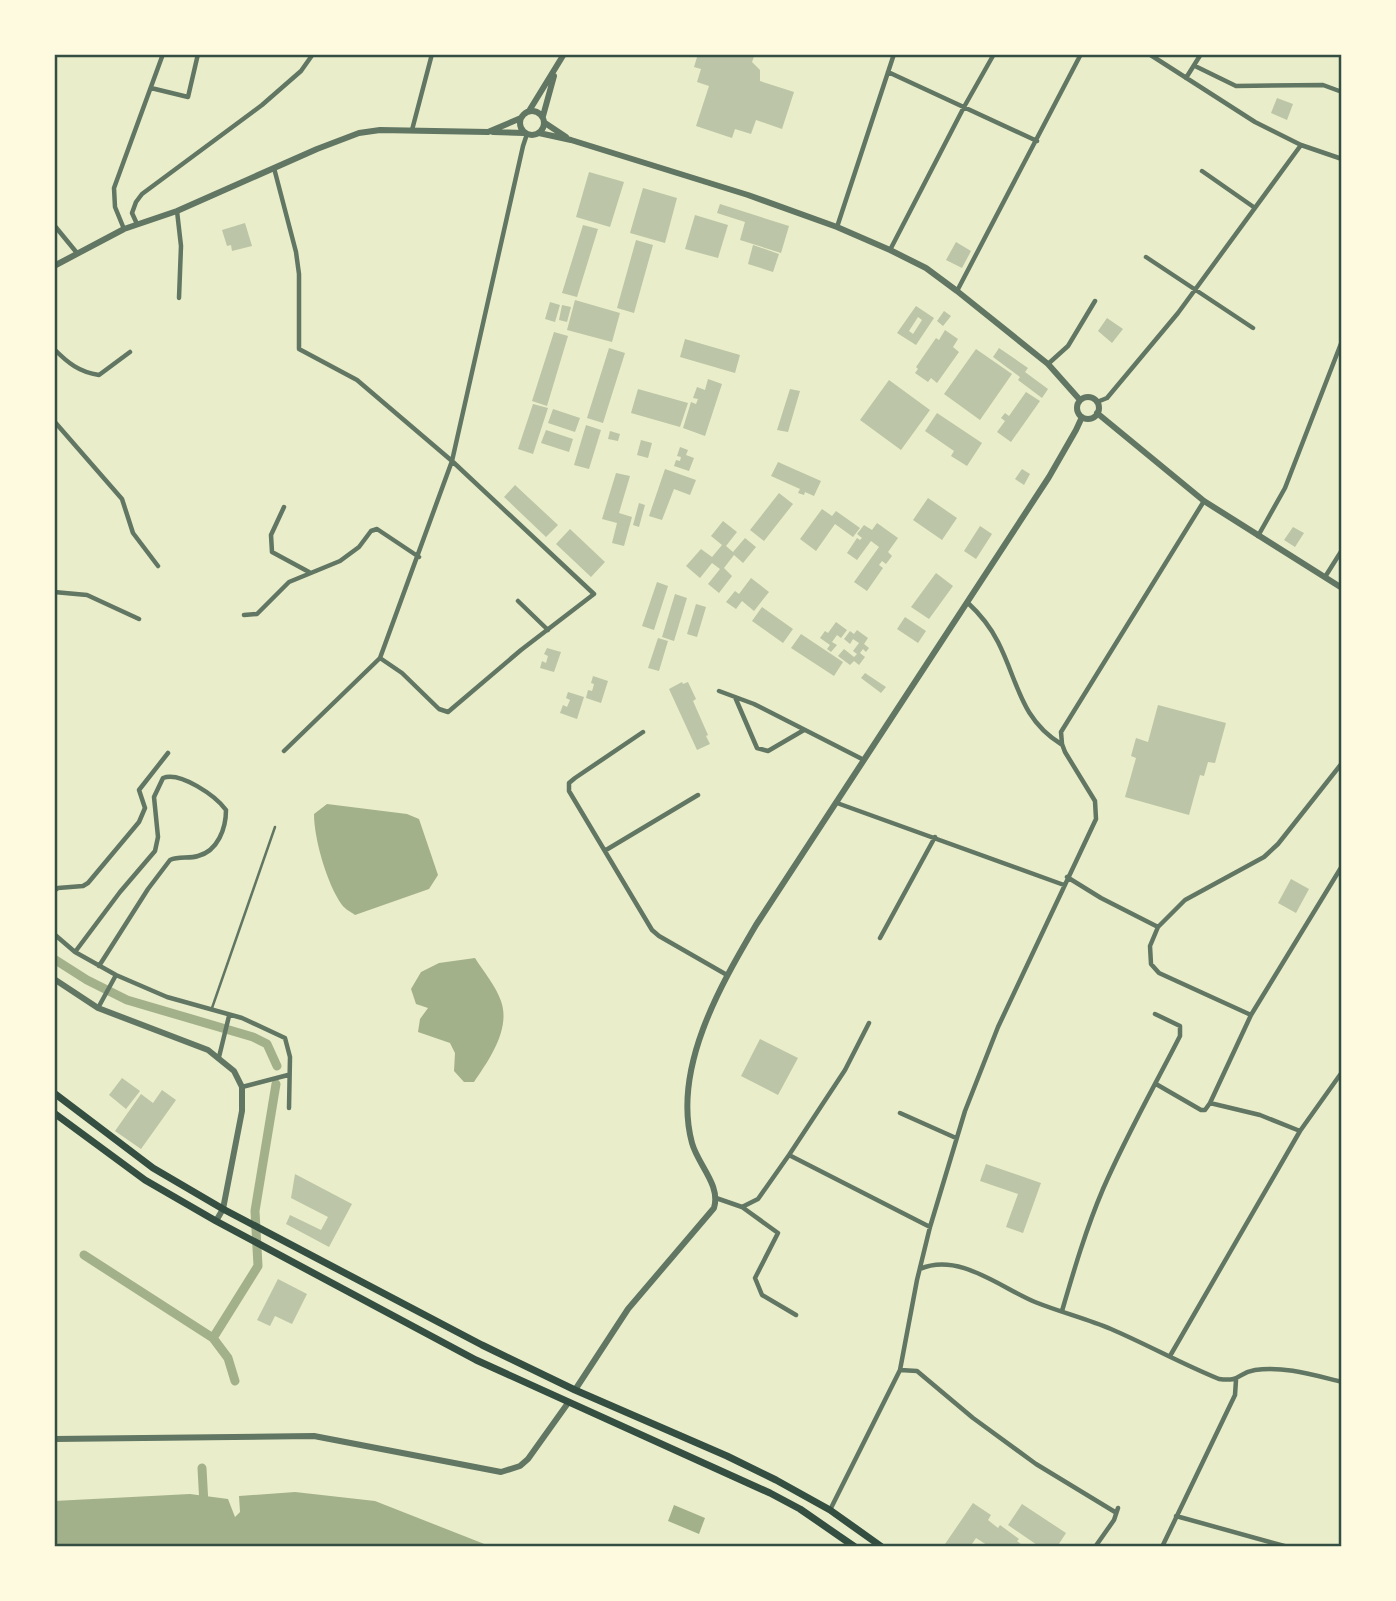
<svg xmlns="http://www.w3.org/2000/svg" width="1396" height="1601" font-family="'IBM Plex Serif',serif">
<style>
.water{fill:#a3b18a}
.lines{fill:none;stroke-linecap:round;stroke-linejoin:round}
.canal{stroke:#a3b18a;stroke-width:9}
.building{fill:#bcc5a7;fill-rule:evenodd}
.service{stroke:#617663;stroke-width:2.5}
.minor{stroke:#617663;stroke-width:4.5}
.tertiary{stroke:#617663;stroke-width:6}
.primary{stroke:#344e41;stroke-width:7}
.neatline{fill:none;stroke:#344e41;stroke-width:2.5}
</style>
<rect width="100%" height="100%" fill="#e9edc9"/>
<!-- water -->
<path class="water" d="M327 804 407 814 419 819 438 875 429 889 355 915C351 912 345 909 342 905 327 884 314 839 314 814Z
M475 958C483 971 496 986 501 1001 511 1029 489 1060 474 1082H464L454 1071 455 1053 450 1043 418 1032 420 1019 428 1008 416 1004 411 989 421 972 439 963Z
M295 1492 375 1501 492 1547H54V1501L190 1494 228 1499 235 1517 240 1512 239 1496Z
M674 1505 705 1518 699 1534 668 1521Z"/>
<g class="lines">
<!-- canal -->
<path class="canal" d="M54 959 87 980 127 1000 253 1037 267 1044 277 1066
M84 1255 213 1338 228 1358 235 1381
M213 1338 258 1266 255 1211 276 1084
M202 1468 204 1505"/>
</g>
<!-- building -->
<path class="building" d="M698 54H755L752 62 760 70V81L794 92 782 129 756 120 751 134 735 129 732 138 696 126 709 86 697 82 701 69 694 67Z
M1277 98 1293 104 1287 120 1271 113Z
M589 172 624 182 610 227 576 217Z
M643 188 677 198 665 243 630 233Z
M720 204 789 226 781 253 740 240 745 222 717 213Z
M695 215 728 225 718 258 685 249Z
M245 223 252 246 232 251 231 245 227 246 222 230Z
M583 225 598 229 577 297 562 293Z
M636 240 653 245 634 313 617 308Z
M956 242 971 251 962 268 946 260Z
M753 245 779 254 773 272 748 264Z
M575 300 620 313 612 342 567 330Z
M550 302 560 305 555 322 545 319Z
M562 305 571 307 567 322 559 320Z
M916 306 934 318 916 345 897 333ZM918 317 922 320 913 334 909 331Z
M944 311 951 316 943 326 937 321Z
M1107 318 1123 329 1112 343 1098 331Z
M945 330 958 339 953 347 959 352 937 383 931 378 928 382 915 373 918 369 916 367 936 338 939 340Z
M554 332 568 336 547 406 532 401Z
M685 339 740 355 735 373 680 357Z
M609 348 625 353 603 423 587 418Z
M999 348 1028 368 1025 372 1048 389 1042 398 1018 380 1020 377 993 357Z
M976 349 1012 374 980 420 944 394Z
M708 379 722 384 705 436 683 428 691 402 696 404 698 399 693 398 697 387 705 390Z
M889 380 930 410 901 450 860 420Z
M638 389 688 403 680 427 631 413Z
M790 389 800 391 788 432 777 430Z
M1026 392 1040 401 1011 442 997 432 1005 421 1001 418 1005 413 1009 416Z
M533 404 548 408 533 454 518 449Z
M553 409 580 418 575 432 548 423Z
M937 413 982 443 967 466 951 456 954 451 925 431Z
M586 425 601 430 589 469 574 465Z
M546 430 573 439 569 452 541 443Z
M610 431 620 434 618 441 608 439Z
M641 440 652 443 648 458 637 455Z
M680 447 688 450 686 455 694 458 689 471 674 466 676 460 680 461 681 457 677 456Z
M778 462 821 481 814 496 805 492 804 495 798 493 800 489 771 476Z
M665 469 696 480 690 495 674 489 662 520 649 516Z
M1022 469 1030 474 1024 485 1015 479Z
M616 473 630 476 619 513 632 517 624 546 612 543 617 523 602 519Z
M515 485 558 525 546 537 504 497Z
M779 493 793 504 764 541 750 530Z
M928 498 957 518 942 540 913 520Z
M639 503 645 505 639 527 633 525Z
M822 509 832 516 836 511 860 528 853 537 835 524 816 551 800 539Z
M723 521 737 532 726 546 733 552 745 538 756 547 743 563 734 555 724 568 732 576 719 593 708 584 720 569 712 563 700 578 686 566 701 549 712 557 722 545 711 536Z
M877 523 898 538 888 552 892 556 886 564 882 561 879 565 883 568 867 591 854 582 879 547 871 541 857 560 847 553 857 538 860 540 862 538 857 534 864 525 872 530Z
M980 526 992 534 976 559 964 551Z
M1293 527 1304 533 1295 547 1284 540Z
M570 529 605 562 591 577 556 544Z
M936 573 953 586 929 619 911 607Z
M751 578 769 592 754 611 742 601 736 609 726 602 735 591 739 594Z
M657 582 668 586 654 630 642 626Z
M675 594 687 598 674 641 662 637Z
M696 604 706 607 697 637 687 634Z
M762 607 793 629 783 643 752 621Z
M905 617 926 631 918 643 897 629Z
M836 622 847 630 841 638 837 635 832 642 837 645 831 652 827 649 830 645 820 638 825 631 828 633Z
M857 630 868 638 864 644 869 648 866 652 863 649 860 653 865 657 859 665 854 661 850 665 838 656 844 649 854 657 857 654 853 651 859 643 853 639 850 644 844 639 850 631 854 634Z
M801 634 843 662 834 676 791 648Z
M658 638 668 641 659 671 648 668Z
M547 648 561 652 554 672 540 668 542 661 546 663 548 656 544 654Z
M865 673 886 687 881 693 861 678Z
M593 676 608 681 601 703 586 698 588 690 592 691 593 688 594 684 591 683Z
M682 682 683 684 688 682 696 699 693 701 708 735 706 736 710 744 697 750 669 689Z
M568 692 584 697 577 719 560 713 563 705 567 707 570 700 566 698Z
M1158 705 1226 723 1215 763 1208 762 1204 776 1200 775 1189 815 1125 797 1136 758 1131 756 1136 738 1148 742Z
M1291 879 1309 889 1296 913 1278 903Z
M760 1039 798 1058 778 1095 741 1076Z
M122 1078 140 1091 126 1109 109 1095Z
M162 1090 176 1100 141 1149 115 1131 141 1094 153 1103Z
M986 1164 1041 1183 1023 1233 1006 1227 1018 1194 980 1181Z
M295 1174 352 1204 329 1247 286 1224 290 1215 321 1230 328 1217 291 1198Z
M278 1279 307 1294 292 1324 275 1316 270 1326 257 1320Z
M973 1503 991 1515 988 1520 998 1528 1000 1525 1019 1539 1017 1541 1025 1547H985L987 1545 976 1538 970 1547H943Z
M1022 1504 1066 1533 1057 1547H1040L1008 1525Z"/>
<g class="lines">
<!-- service -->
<path class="service" d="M212 1008 275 827"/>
<!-- minor -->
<path class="minor" d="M1149 54 1255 122 1301 145 1342 159
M1195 66 1236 86 1323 85 1342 92
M888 72 1037 141
M1186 78 1201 54
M151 88 188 97 198 54
M412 130 432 54
M274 168 296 252 299 274V349L357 380 452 461 594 594 521 650 448 712 439 709 402 673 380 658
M1202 171 1255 208
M177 211 181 246 179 298
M137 224 132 213 136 202 142 194 262 105 301 71 313 54
M54 225 77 253
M837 227 894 54
M124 229 115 207 114 188 163 54
M890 250 964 107 994 54
M1146 257 1253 328
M957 291 1081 54
M54 349C68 363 79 372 99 375L130 352
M1048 364 1068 346 1095 301
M1097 402 1107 398 1178 313 1301 145
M54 421 122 499 133 533 158 566
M284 507 271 535 272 552 309 572
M1258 536 1285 488 1342 341
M1325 577 1342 550
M54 592 87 595 139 619
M518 601 548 630
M967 602C980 614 990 626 998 642 1018 681 1020 719 1061 744
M244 615 257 614 289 582 340 561 359 547 371 531 377 529 419 557
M719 691 754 704 864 760
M735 697 757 748 768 751 804 730
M643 732 575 778 569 783V791L652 930 659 936 727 975
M284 751 380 658 452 461 523 146 527 134
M837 803 1064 885
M606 850 698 795
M1067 877 1101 898 1158 927
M54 891 58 888 83 886 88 883 139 822 145 808 139 790 168 753
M54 934 75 952 116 975 167 997 242 1018 285 1038 290 1057 289 1108
M880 938 935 837
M75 952 120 892 155 851 158 837 154 797 163 778C180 771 216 796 226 810 226 828 218 851 198 856 189 859 179 856 170 860L148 889 99 966
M98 1008 116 975
M1251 1015 1159 973 1151 964 1150 946 1158 927 1185 900 1264 857 1278 844 1342 763
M219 1057 229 1016
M1156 1084 1201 1110H1205L1210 1103 1251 1015 1342 866
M242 1087 288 1075
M1210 1103 1260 1115 1300 1131
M900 1113 956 1138
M789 1155 930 1227
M716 1198 742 1207 778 1233 755 1278 762 1295 796 1315
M742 1207 758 1199 789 1155 845 1070 869 1023
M920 1269C959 1252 1001 1288 1035 1302 1060 1312 1087 1319 1111 1329 1148 1345 1182 1364 1219 1379 1242 1382 1237 1373 1255 1370 1285 1366 1313 1375 1342 1382
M1062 1311C1074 1270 1086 1229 1103 1189 1126 1136 1154 1087 1180 1036V1026L1155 1014
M1170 1356 1300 1131 1342 1072
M900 1370 917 1371 973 1418 1036 1464 1115 1512
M830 1510 900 1370 917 1280 930 1227 965 1111 998 1027 1096 819 1095 801 1065 752 1062 744 1061 732 1204 501
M1176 1516 1288 1547
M1095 1547 1114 1520 1118 1508
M1162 1547 1235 1395 1236 1380"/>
<!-- tertiary -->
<path class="tertiary" d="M520 123a12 12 0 1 1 24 0a12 12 0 1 1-24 0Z
M529 111 564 54
M543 116 554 76
M545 123 566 137
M493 132 524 133
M539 133 571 140 748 195 837 227 890 250 926 268 957 291 1048 364 1080 400
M54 266 124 229 177 211 317 149 359 133 380 130 488 132 521 118
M1077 408a11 11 0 1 1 22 0a11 11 0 1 1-22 0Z
M1097 413 1204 501 1342 588
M54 979 98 1008 208 1050 234 1071 242 1087V1111L223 1209 216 1221
M575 1390 628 1309 714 1208C721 1185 698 1165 692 1143 672 1069 720 986 756 925L1049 477 1076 430 1082 417
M54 1439 314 1436 501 1472 520 1466 528 1459 568 1403"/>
<!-- primary -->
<path class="primary" d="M54 1093 153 1168 223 1209 482 1345 575 1390 727 1456 776 1480 830 1510 882 1547
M54 1113 145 1180 216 1221 476 1360 770 1493 800 1509 855 1547"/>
</g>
<!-- border -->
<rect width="1396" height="1601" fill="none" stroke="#fefae0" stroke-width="112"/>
<rect x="56" y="56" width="1284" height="1489" class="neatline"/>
</svg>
